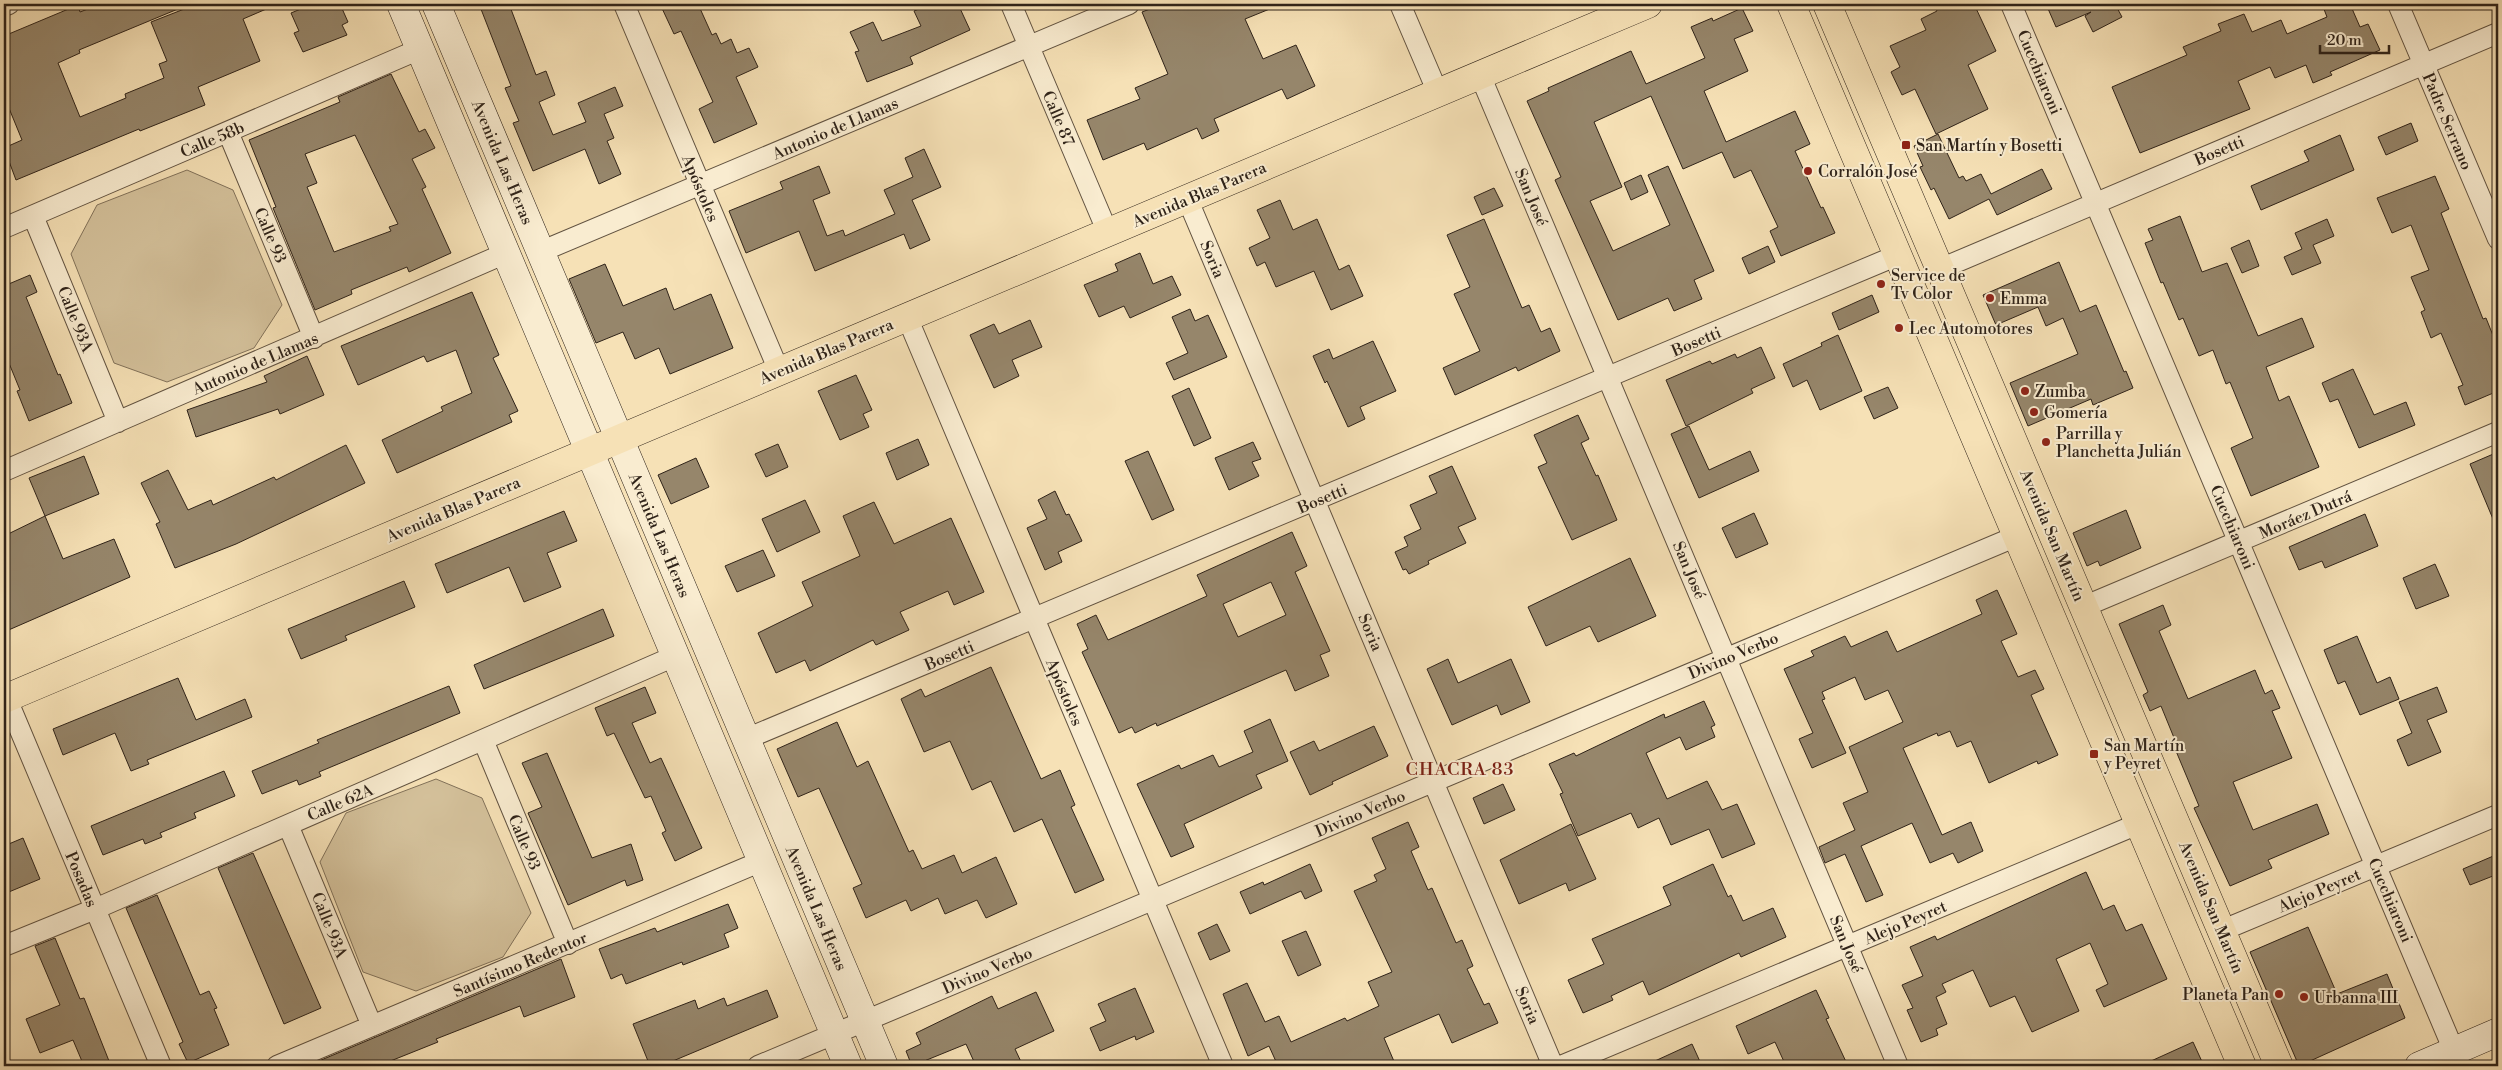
<svg xmlns="http://www.w3.org/2000/svg" width="2502" height="1070" font-family="'Libre Bodoni',serif">
<style>
.green{fill:#d4c19b;stroke:#82725a}
.building{fill:#96866b;stroke:#2f2319;fill-rule:evenodd}
.lines{fill:none;stroke-linecap:round;stroke-linejoin:round}
.minor-casing{stroke:#615240;stroke-width:22}
.secondary-casing{stroke:#2f2319;stroke-width:29}
.primary-casing{stroke:#2f2319;stroke-width:29}
.minor{stroke:#f9ecd0;stroke-width:20}
.secondary{stroke:#f9ecd0;stroke-width:28}
.primary{stroke:#f6e1b6;stroke-width:28}
.poi-dot{fill:#8f2418;stroke:#f9ecd0;stroke-width:2}
.labels{text-anchor:middle;stroke-width:4;stroke-linejoin:round;paint-order:stroke}
.street-label{font-size:16px;fill:#2f2319;stroke:#f9ecd0}
.poi-label{font-size:16px;fill:#2f2319;stroke:#f9ecd0;text-anchor:start}
.neighbourhood-label{font-size:18px;letter-spacing:1px;fill:#7a1f14;stroke:#f9ecd0}
</style>
<rect width="100%" height="100%" fill="#f6e1b6"/>
<filter id="stains"><feTurbulence type="fractalNoise" baseFrequency=".004" numOctaves="4"/><feColorMatrix values="0 0 0 0 .2 0 0 0 0 .09 0 0 0 0 .02 0 0 0 .5 -.17"/></filter>
<radialGradient id="worn" r=".72"><stop offset=".6" stop-color="#630" stop-opacity="0"/><stop offset="1" stop-color="#630" stop-opacity=".3"/></radialGradient>
<!-- green -->
<path class="green" d="M187 170 233 190 282 305 254 348 167 382 114 363 71 254 97 205Z
M436 779 482 798 531 913 503 957 416 991 363 972 320 862 346 813Z"/>
<!-- building -->
<path class="building" d="M101 4H190L79 50 80 53 58 63 80 117 126 98 125 94 164 78 159 64 167 61 151 22 197 4H278L243 19 260 61 198 87 205 105 140 131 139 129 16 180 4 148 22 140 4 96V36L78 5 80 12Z
M313 4H340L348 22 342 25 347 35 303 52 294 33 299 31 291 13Z
M479 4H509L536 75 546 71 555 95 539 102 553 135 586 122 578 103 615 87 623 106 604 114 614 138 607 141 621 174 599 184 585 149 533 171 513 123 519 121 505 88 511 86Z
M660 4H698L712 35 716 33 721 44 731 39 737 53 749 48 758 67 736 77 757 124 714 143 699 109 713 102 681 31 674 34Z
M931 4H958L970 30 910 57 913 64 867 82 855 52 859 51 850 32 873 22 882 41 921 26 914 11Z
M1163 4H1282L1245 19 1263 59 1296 45 1315 86 1287 99 1282 89 1214 119 1219 131 1202 139 1197 128 1147 150 1144 143 1103 160 1087 120 1140 99 1135 88 1168 74 1142 12Z
M1934 4H1974L1996 51 1968 65 1988 109 1936 134 1915 89 1902 95 1891 72 1900 67 1890 46 1926 30 1921 19 1937 11Z
M2046 4H2115L2122 17 2093 32 2085 16 2091 12 2056 27Z
M2322 4H2350L2360 27 2368 24 2380 50 2330 72 2332 75 2313 83 2306 65 2275 78 2270 67 2238 81 2250 109 2140 153 2112 87 2187 55 2183 47 2221 31 2218 24 2244 14 2252 32 2281 20 2287 34 2327 17Z
M1742 8 1753 31 1734 39 1748 71 1704 91 1726 142 1795 111 1810 144 1795 151 1821 208 1823 207 1835 233 1781 256 1770 231 1778 227 1751 170 1734 178 1722 152 1683 169 1651 96 1594 122 1622 187 1590 201 1613 251 1670 225 1648 175 1668 166 1714 271 1694 280 1702 299 1674 311 1668 298 1618 320 1555 180 1561 177 1527 101 1549 91 1548 88 1631 51 1646 84 1705 58 1691 27 1712 18 1713 21Z
M391 74 419 132 425 129 435 148 412 159 426 187 422 189 451 253 409 272 407 267 351 290 352 294 315 310 273 208 276 207 249 140 340 102 338 97ZM355 135 398 224 389 227 391 231 334 252 307 187 317 183 305 154Z
M2411 123 2418 141 2386 155 2378 137Z
M1938 134 1959 178 1963 176 1966 181 1981 174 1991 194 2042 169 2052 189 1997 215 1989 199 1949 219 1934 188 1931 190 1920 167 1923 166 1914 146Z
M2340 135 2354 170 2261 210 2251 186 2309 161 2304 151Z
M924 149 941 187 912 200 930 240 910 249 904 234 815 271 799 231 746 253 729 211 783 189 780 182 819 166 830 193 813 200 827 236 843 230 845 236 895 214 884 190 913 177 905 158Z
M1641 175 1648 192 1631 200 1624 183Z
M2435 176 2449 209 2441 213 2483 319 2486 318 2498 348V391L2465 405 2458 387 2463 385 2441 333 2431 338 2421 312 2425 310 2411 277 2429 270 2411 225 2392 233 2377 198Z
M1494 188 1503 206 1482 215 1474 197Z
M1280 200 1293 230 1317 219 1339 270 1349 265 1363 296 1331 310 1314 271 1276 287 1265 262 1257 266 1249 248 1270 238 1257 210Z
M2180 216 2202 272 2227 263 2258 336 2302 318 2314 347 2266 367 2279 401 2289 396 2319 467 2251 496 2231 448 2253 438 2230 382 2226 384 2213 350 2199 356 2183 318 2179 320 2163 282 2161 283 2145 243 2153 240 2148 229Z
M1484 219 1522 308 1529 305 1541 332 1550 328 1560 351 1518 371 1516 367 1455 395 1443 368 1480 351 1454 294 1470 287 1447 235Z
M2327 219 2334 236 2313 245 2321 263 2292 275 2284 257 2302 249 2295 233Z
M2249 240 2259 266 2242 273 2231 248Z
M1768 246 1775 262 1749 274 1742 258Z
M1140 253 1153 284 1172 276 1181 295 1130 318 1124 306 1099 317 1084 285 1118 271 1115 264Z
M2059 262 2080 312 2096 305 2124 372 2126 371 2133 388 2093 405 2091 399 2028 426 2010 383 2078 354 2063 318 2046 326 2038 307 1996 325 1983 295Z
M605 264 623 306 666 288 674 310 711 294 733 348 670 374 659 348 635 359 623 332 596 343 569 279Z
M30 275 37 292 26 297 58 375 60 374 72 403 29 421 17 391 20 390 4 351V286Z
M472 292 499 355 493 358 518 411 509 415 512 422 397 473 382 440 443 411 441 407 472 393 456 350 427 362 424 356 358 385 341 346Z
M1872 295 1879 312 1839 330 1832 313Z
M1190 309 1195 321 1208 315 1227 357 1174 380 1166 363 1188 353 1172 317Z
M1030 320 1042 347 1012 360 1019 376 994 388 970 335 994 324 999 334Z
M1838 335 1862 391 1820 410 1807 380 1793 387 1783 364 1822 346 1821 343Z
M1373 341 1396 391 1360 407 1365 419 1348 427 1327 381 1325 383 1313 356 1329 349 1333 359Z
M1761 347 1775 378 1751 389 1753 393 1686 426 1666 380 1710 361 1712 364 1735 354 1737 358Z
M307 356 324 395 280 414 278 409 196 437 187 410 267 382 264 376Z
M2353 369 2374 415 2406 402 2415 425 2359 448 2338 399 2330 402 2322 383Z
M856 375 872 410 863 414 869 427 840 440 818 391Z
M1888 387 1898 408 1874 419 1864 397Z
M1189 388 1211 438 1194 446 1172 396Z
M1578 415 1589 439 1581 443 1596 476 1598 475 1617 520 1572 540 1538 467 1547 463 1534 435Z
M1689 426 1709 470 1750 451 1759 471 1699 498 1671 434Z
M918 439 929 465 897 480 886 453Z
M1253 442 1261 459 1252 462 1259 476 1229 490 1215 458Z
M778 444 788 467 766 477 755 454Z
M346 445 365 483 236 544 175 568 156 524 160 522 141 483 168 470 188 510 211 500 213 505 274 477 276 480Z
M1148 451 1174 510 1152 520 1125 461Z
M2498 452V531L2470 464Z
M84 456 99 494 45 516 29 478Z
M696 458 709 487 671 504 658 475Z
M1452 466 1476 519 1458 527 1466 543 1428 561 1429 564 1409 574 1406 569 1403 570 1395 552 1408 546 1404 537 1421 529 1410 505 1437 493 1429 476Z
M1055 491 1066 515 1069 514 1082 541 1058 552 1062 562 1045 570 1027 528 1047 519 1038 500Z
M805 500 820 532 777 552 762 519Z
M874 502 894 544 951 518 984 592 954 605 948 591 900 612 909 630 876 645 873 640 810 671 805 660 776 673 758 633 813 606 802 582 860 556 843 516Z
M2126 510 2141 548 2100 566 2098 561 2087 566 2073 533Z
M564 511 577 541 547 553 561 587 524 602 509 567 447 593 435 564Z
M1754 513 1768 544 1736 558 1722 528Z
M2365 514 2378 546 2325 568 2322 561 2299 570 2289 547Z
M45 516 63 559 114 539 130 577 4 632V536Z
M1292 532 1307 566 1295 572 1330 651 1320 655 1329 676 1295 691 1286 670 1157 726 1156 723 1135 733 1132 727 1119 733 1082 652 1088 649 1077 624 1096 615 1108 640 1207 596 1197 575ZM1271 582 1286 615 1238 637 1223 604Z
M763 550 775 576 737 592 725 566Z
M1630 558 1656 616 1598 642 1590 626 1546 646 1528 607Z
M2435 564 2449 596 2416 609 2403 578Z
M404 581 415 607 345 636 347 640 301 659 288 629Z
M1997 590 2017 634 2001 641 2018 677 2035 670 2044 689 2031 695 2058 755 2038 764 2037 761 1989 783 1971 741 1957 747 1950 731 1938 736 1937 733 1903 748 1942 835 1971 822 1983 851 1958 863 1953 853 1930 863 1912 823 1861 846 1883 895 1866 902 1845 854 1825 863 1819 847 1855 830 1843 803 1868 792 1849 747 1903 722 1888 690 1865 700 1855 677 1822 692 1825 699 1822 700 1846 753 1812 768 1799 739 1813 733 1784 669 1814 656 1811 651 1845 636 1851 647 1887 631 1897 652 1982 614 1976 600Z
M2163 605 2171 625 2159 631 2188 699 2255 670 2265 694 2272 690 2280 708 2272 711 2292 758 2233 782 2253 830 2317 804 2329 834 2268 860 2272 868 2230 886 2194 808 2199 806 2176 751 2179 750 2161 706 2150 711 2143 695 2148 692 2119 624Z
M603 609 614 636 484 689 474 665Z
M2357 636 2377 683 2390 677 2399 699 2360 715 2345 681 2338 684 2324 650Z
M1448 659 1458 683 1511 659 1530 702 1501 715 1497 705 1452 725 1427 669Z
M991 667 1041 779 1060 770 1075 805 1071 807 1104 880 1075 893 1042 819 1014 832 991 781 972 790 950 741 924 752 901 699 921 689 925 697Z
M178 678 196 720 245 699 252 717 147 760 149 764 131 771 115 733 63 755 53 729Z
M449 686 460 713 319 772 321 776 299 785 297 780 262 794 252 771 319 743 317 740Z
M645 687 656 713 632 723 650 763 661 758 702 848 675 861 662 833 666 831 651 796 645 798 614 733 607 736 595 708Z
M2437 687 2447 712 2427 720 2441 752 2408 766 2397 740 2412 733 2399 702Z
M1704 701 1715 725 1711 727 1715 737 1686 750 1680 737 1646 753 1667 799 1707 781 1722 810 1737 804 1755 844 1722 858 1709 829 1671 845 1659 818 1638 828 1631 813 1578 836 1560 794 1563 793 1549 764 1574 753 1576 756 1664 714 1665 718Z
M1270 719 1288 761 1256 775 1262 788 1184 824 1194 847 1171 857 1137 784 1179 765 1181 769 1213 755 1219 767 1253 752 1244 731Z
M837 722 857 767 868 761 909 852 913 850 922 869 954 855 962 873 996 857 1017 904 986 918 977 900 945 914 938 898 911 911 906 900 866 918 853 888 862 884 819 788 798 797 777 749Z
M1374 726 1388 756 1332 782 1333 784 1310 795 1290 752 1314 741 1319 751Z
M547 753 592 858 631 844 643 880 627 886 625 880 568 905 528 813 542 807 522 763Z
M224 771 235 796 194 813 196 818 160 833 162 837 145 844 143 839 103 855 91 826Z
M1503 784 1515 810 1484 824 1473 798Z
M1408 822 1419 847 1411 851 1428 890 1432 888 1456 943 1462 940 1473 966 1467 969 1484 1005 1489 1003 1498 1023 1452 1043 1439 1014 1384 1038 1396 1066H1278L1269 1046 1248 1056 1223 994 1247 983 1265 1022 1279 1016 1291 1042 1345 1018 1347 1021 1379 1006 1368 982 1392 972 1354 891 1377 881 1374 875 1386 869 1372 838Z
M1571 824 1596 879 1569 891 1566 883 1519 904 1500 860Z
M23 838 40 879 4 894V846Z
M253 853 321 1008 284 1024 218 868Z
M2498 854V874L2470 885 2463 869Z
M1310 864 1322 891 1305 899 1301 891 1250 914 1240 892 1263 882 1264 885Z
M1713 864 1728 897 1731 895 1743 921 1773 908 1786 937 1741 957 1739 953 1649 995 1643 981 1611 996 1613 1000 1583 1013 1568 980 1604 964 1592 939 1671 905 1663 887Z
M2086 872 2103 910 2114 905 2126 931 2142 924 2167 979 2104 1007 2096 990 2108 984 2090 943 2056 959 2079 1011 2032 1032 2015 996 1990 1007 1973 970 1942 984 1946 992 1936 997 1947 1024 1936 1029 1938 1035 1921 1042 1907 1010 1913 1008 1902 985 1923 976 1910 947 1935 936 1937 940Z
M157 895 200 995 209 991 217 1008 214 1009 229 1045 188 1063 179 1044 183 1042 126 908Z
M728 904 738 928 724 934 729 947 683 965 682 962 626 984 622 974 611 979 599 949 655 928 657 932Z
M1217 924 1230 951 1210 960 1198 933Z
M2308 927 2337 994 2387 974 2405 1018 2299 1066 2250 952Z
M1306 931 1321 965 1298 976 1282 941Z
M55 938 80 999 84 998 111 1066H84L73 1040 40 1053 26 1019 60 1005 35 946Z
M561 959 575 997 524 1017 520 1006 436 1039 438 1042 378 1066H307Z
M1135 988 1154 1032 1136 1040 1135 1036 1100 1051 1090 1028 1106 1021 1098 1004Z
M767 990 778 1017 661 1066H650L633 1024 695 1000 698 1009 724 998 727 1006Z
M1816 990 1829 1018 1826 1019 1848 1066H1786L1775 1042 1748 1054 1736 1026Z
M1036 992 1054 1031 1015 1049 1023 1066H976L966 1044 912 1066 906 1051 921 1044 916 1033 992 996 998 1009Z
M2193 1042 2204 1066H2140Z
M1692 1044 1702 1066H1644Z"/>
<g class="lines">
<defs>
<path id="minor" d="M624 4 779 371
M1011 4 1108 233
M1400 4 1438 93
M2011 4 2454 1051
M2398 4 2498 239
M4 6 9 4
M1480 75 1898 1066
M228 132 314 338
M1187 198 1553 1066
M33 216 118 422
M4 228 420 49
M540 252 1129 4
M1940 269 2498 33
M907 317 1223 1066
M4 471 506 253
M2083 607 2498 432
M4 692 161 1066
M746 739 1898 255
M483 740 568 944
M288 825 372 1026
M2223 930 2498 815
M4 946 95 909 675 656
M277 1066 762 861
M758 1066 2017 536
M1561 1066 2138 824"/>
<path id="secondary" d="M401 4 848 1066
M436 4 884 1066
M2419 1066 2498 1032"/>
<path id="primary" d="M1791 4 2242 1066
M1827 4 2279 1066
M4 699 1648 4"/>
</defs>
<!-- minor casing -->
<use href="#minor" class="minor-casing"/>
<!-- secondary casing -->
<use href="#secondary" class="secondary-casing"/>
<!-- primary casing -->
<use href="#primary" class="primary-casing"/>
<!-- minor -->
<use href="#minor" class="minor"/>
<!-- secondary -->
<use href="#secondary" class="secondary"/>
<!-- primary -->
<use href="#primary" class="primary"/>
</g>
<!-- markers -->
<g class="poi-dot">
<rect x="1901" y="140" width="10" height="10" rx="2.5"/>
<circle cx="1808" cy="171" r="5"/>
<circle cx="1881" cy="284" r="5"/>
<circle cx="1990" cy="298" r="5"/>
<circle cx="1899" cy="328" r="5"/>
<circle cx="2025" cy="391" r="5"/>
<circle cx="2034" cy="412" r="5"/>
<circle cx="2046" cy="442" r="5"/>
<rect x="2089" y="749" width="10" height="10" rx="2.5"/>
<circle cx="2279" cy="994" r="5"/>
<circle cx="2304" cy="997" r="5"/>
</g>
<g class="labels">
<!-- street labels -->
<g class="street-label">
<text transform="translate(2040 72) rotate(67)" y="6">Cucchiaroni</text>
<text transform="translate(1059 118) rotate(67)" y="6">Calle 87</text>
<text transform="translate(2448 121) rotate(67)" y="6">Padre Serrano</text>
<text transform="translate(835 128) rotate(-23)" y="6">Antonio de Llamas</text>
<text transform="translate(212 139) rotate(-23)" y="6">Calle 58b</text>
<text transform="translate(2219 150) rotate(-23)" y="6">Bosetti</text>
<text transform="translate(503 162) rotate(67)" y="6">Avenida Las Heras</text>
<text transform="translate(701 188) rotate(67)" y="6">Apóstoles</text>
<text transform="translate(1199 194) rotate(-23)" y="6">Avenida Blas Parera</text>
<text transform="translate(1532 197) rotate(67)" y="6">San José</text>
<text transform="translate(271 235) rotate(67)" y="6">Calle 93</text>
<text transform="translate(1213 259) rotate(67)" y="6">Soria</text>
<text transform="translate(76 319) rotate(68)" y="6">Calle 93A</text>
<text transform="translate(1696 341) rotate(-23)" y="6">Bosetti</text>
<text transform="translate(826 351) rotate(-23)" y="6">Avenida Blas Parera</text>
<text transform="translate(255 363) rotate(-23)" y="6">Antonio de Llamas</text>
<text transform="translate(1322 498) rotate(-23)" y="6">Bosetti</text>
<text transform="translate(453 509) rotate(-23)" y="6">Avenida Blas Parera</text>
<text transform="translate(2305 514) rotate(-23)" y="6">Moráez Dutrá</text>
<text transform="translate(2233 527) rotate(67)" y="6">Cucchiaroni</text>
<text transform="translate(660 535) rotate(67)" y="6">Avenida Las Heras</text>
<text transform="translate(2053 535) rotate(67)" y="6">Avenida San Martín</text>
<text transform="translate(1690 570) rotate(67)" y="6">San José</text>
<text transform="translate(1371 632) rotate(67)" y="6">Soria</text>
<text transform="translate(949 655) rotate(-23)" y="6">Bosetti</text>
<text transform="translate(1733 655) rotate(-23)" y="6">Divino Verbo</text>
<text transform="translate(1065 692) rotate(67)" y="6">Apóstoles</text>
<text transform="translate(340 802) rotate(-23)" y="6">Calle 62A</text>
<text transform="translate(1360 813) rotate(-23)" y="6">Divino Verbo</text>
<text transform="translate(525 842) rotate(67)" y="6">Calle 93</text>
<text transform="translate(82 879) rotate(67)" y="6">Posadas</text>
<text transform="translate(2319 890) rotate(-23)" y="6">Alejo Peyret</text>
<text transform="translate(2391 900) rotate(67)" y="6">Cucchiaroni</text>
<text transform="translate(2212 907) rotate(67)" y="6">Avenida San Martín</text>
<text transform="translate(817 908) rotate(67)" y="6">Avenida Las Heras</text>
<text transform="translate(1905 922) rotate(-23)" y="6">Alejo Peyret</text>
<text transform="translate(330 925) rotate(68)" y="6">Calle 93A</text>
<text transform="translate(1847 944) rotate(67)" y="6">San José</text>
<text transform="translate(520 964) rotate(-23)" y="6">Santísimo Redentor</text>
<text transform="translate(987 970) rotate(-23)" y="6">Divino Verbo</text>
<text transform="translate(1528 1005) rotate(67)" y="6">Soria</text>
</g>
<!-- poi labels -->
<g class="poi-label">
<text x="1916" y="151">San Martín y Bosetti</text>
<text x="1818" y="177">Corralón José</text>
<text x="1891" y="281">Service de<tspan x="1891" dy="18">Tv Color</tspan></text>
<text x="2000" y="304">Emma</text>
<text x="1909" y="334">Lec Automotores</text>
<text x="2035" y="397">Zumba</text>
<text x="2044" y="418">Gomería</text>
<text x="2056" y="439">Parrilla y<tspan x="2056" dy="18">Planchetta Julián</tspan></text>
<text x="2104" y="751">San Martín<tspan x="2104" dy="18">y Peyret</tspan></text>
<text x="2269" y="1000" text-anchor="end">Planeta Pan</text>
<text x="2314" y="1003">Urbanna III</text>
</g>
<!-- neighbourhood labels -->
<g class="neighbourhood-label">
<text x="1460" y="775">CHACRA 83</text>
</g>
</g>
<!-- margin -->
<rect width="2502" height="1070" fill="none" stroke="#f6e1b6" stroke-width="20"/>
<rect x="5" y="5" width="2492" height="1060" fill="none" stroke="#2f2319" stroke-width="2.5"/>
<rect x="10" y="10" width="2482" height="1050" fill="none" stroke="#2f2319"/>
<!-- scale -->
<path d="M2320 45v8h69v-8" fill="none" stroke="#2f2319" stroke-width="2.5"/>
<text x="2327" y="45" font-size="15" fill="#2f2319" stroke="#f9ecd0" stroke-width="4" paint-order="stroke">20 m</text>
<rect width="100%" height="100%" filter="url(#stains)"/>
<rect width="100%" height="100%" fill="url(#worn)"/>
</svg>
